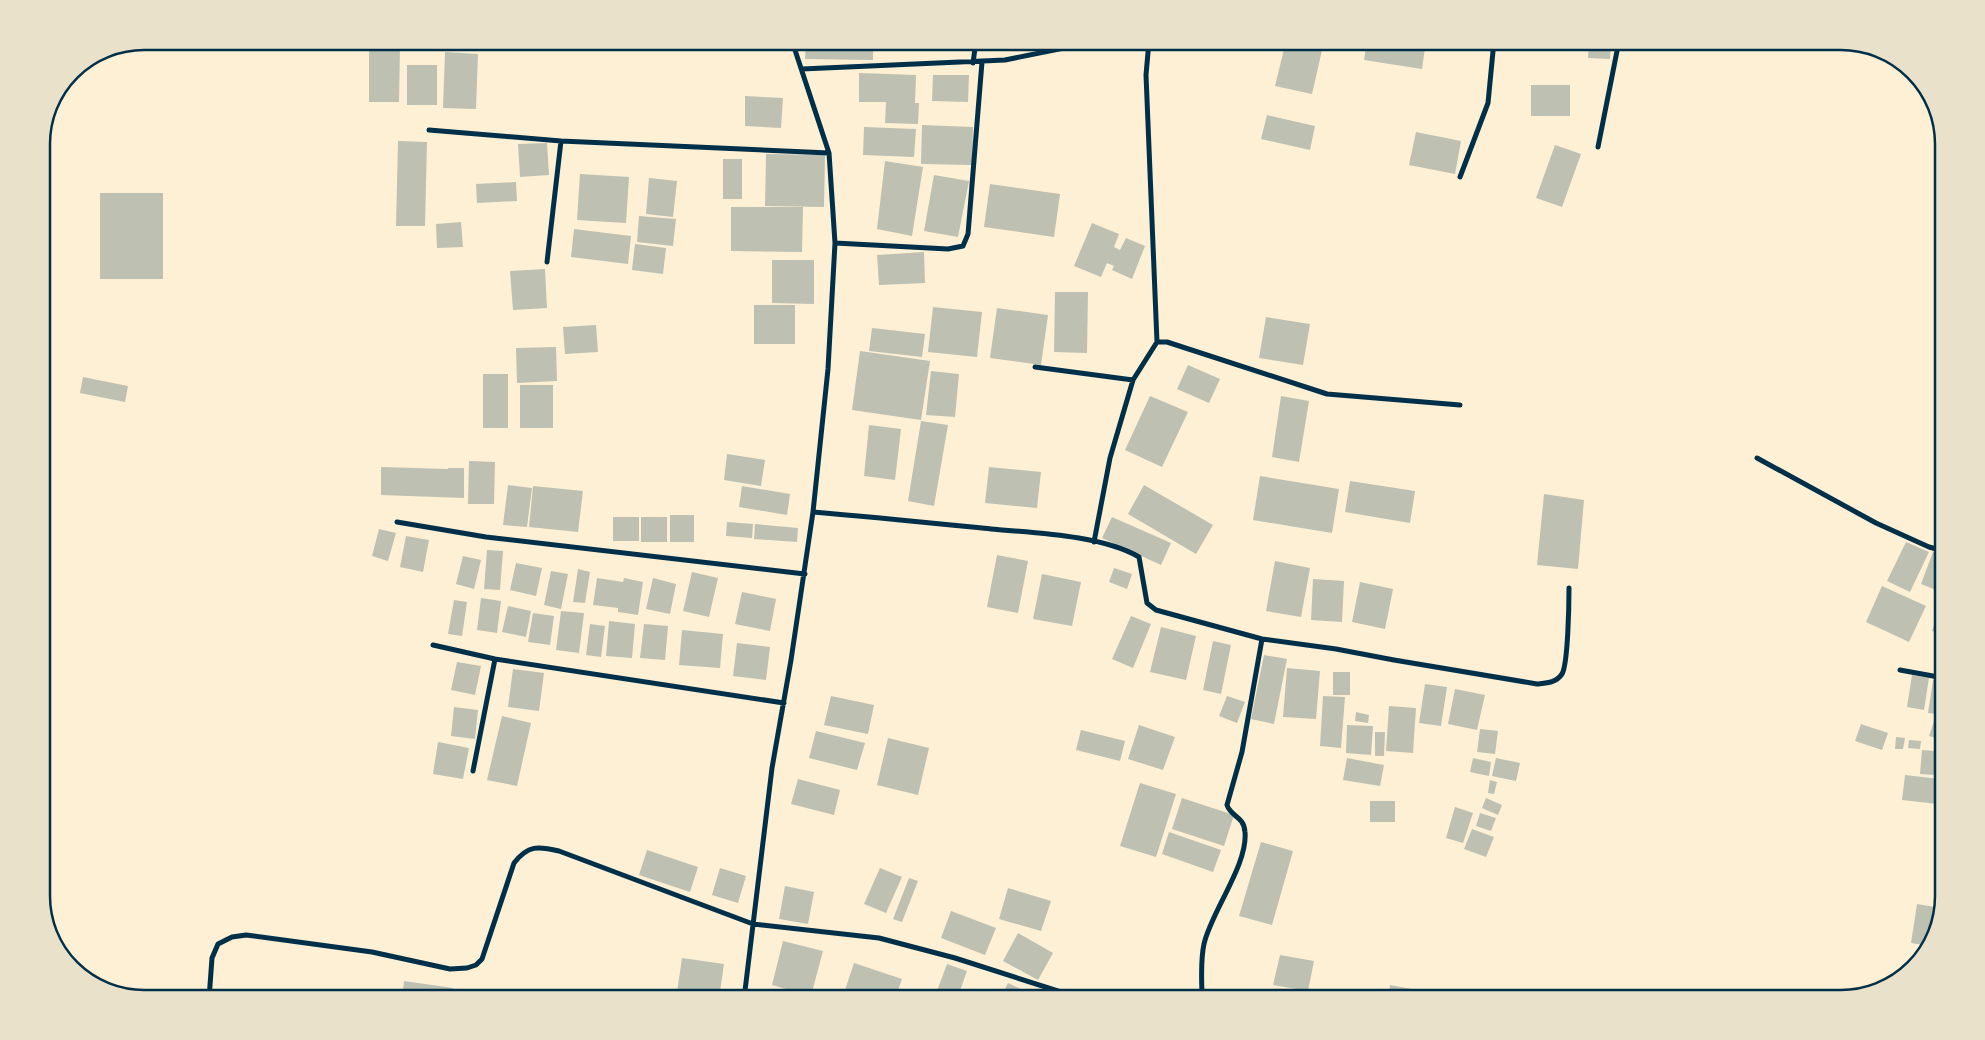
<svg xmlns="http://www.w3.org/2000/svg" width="1985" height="1040" font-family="'Source Sans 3',sans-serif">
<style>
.building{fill:#bec0b2}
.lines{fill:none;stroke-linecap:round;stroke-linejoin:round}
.minor{stroke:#003049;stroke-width:5}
.rim{fill:none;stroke:#003049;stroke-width:2.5}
</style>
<rect width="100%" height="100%" fill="#fdf0d5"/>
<!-- building -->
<path class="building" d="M369 41H416L415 47 369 45Z
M419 41H443V49L419 48Z
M543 41H581L579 49Z
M806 41H873V60L805 59Z
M1034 41H1054L1052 47Z
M1286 41H1303L1323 46 1312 94 1275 86Z
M1367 41H1426L1422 69 1364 60Z
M1589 41H1611L1610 59 1588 58Z
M369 48H400L399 102H369Z
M445 52 478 54 476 109 443 108Z
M407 65H437V105H407Z
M859 73 916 75 915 103H919L918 124 885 123 886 102H859Z
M933 75H969L968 102 932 101Z
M1531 85H1570V116H1531Z
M745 96 783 98 781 128 745 126Z
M1267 115 1315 126 1310 150 1261 139Z
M922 125 973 127 972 165 921 164Z
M864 127 916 129 914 157 863 155Z
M1416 132 1461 141 1455 174 1409 165Z
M398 141 427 142 425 226H396Z
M547 143 549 175 520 177 518 144Z
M1555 145 1581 154 1562 207 1536 198Z
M766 154 825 155 824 207 765 206Z
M723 159H742V199H723Z
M885 161 923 167 912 236 877 229Z
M580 174 629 177 626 223 577 220Z
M934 175 969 181 958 237 924 231Z
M649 178 677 181 673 217 646 214Z
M516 182 517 201 477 203 476 184Z
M990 184 1060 194 1054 237 984 227Z
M41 186H45V226H41Z
M100 193H163V279H100Z
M731 207H803L802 252 731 251Z
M639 216 676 219 673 246 637 242Z
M461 222 463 247 437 248 436 224Z
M1092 223 1119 234 1114 247 1120 250 1126 238 1145 246 1132 279 1112 270 1114 266 1107 263 1101 277 1074 266Z
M574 229 631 236 628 264 571 257Z
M635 244 666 248 663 274 632 270Z
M924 252 925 283 879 285 877 255Z
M772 260H814V304L772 303Z
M545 269 547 308 513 310 510 271Z
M1055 292H1088L1087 353 1054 352Z
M754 305H795V344H754Z
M933 307 982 312 977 357 928 352Z
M997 308 1048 315 1041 365 990 358Z
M1266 317 1310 324 1303 365 1259 358Z
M596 325 598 352 565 354 563 327Z
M872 328 925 334 922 357 869 351Z
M556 347 557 381 517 383 516 348Z
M860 351 930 361 921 420 852 410Z
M1188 365 1220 379 1209 403 1177 389Z
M931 371 959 374 955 417 926 415Z
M483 374H508V428H483Z
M83 377 128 386 125 402 80 393Z
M520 385H553V428H520Z
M1150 396 1188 412 1162 467 1125 450Z
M1281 396 1309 401 1299 462 1272 457Z
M921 421 948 425 934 506 908 501Z
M869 425 901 429 895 480 864 476Z
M727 454 765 460 761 486 724 480Z
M469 461 495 462 494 504H468Z
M381 467 448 469V481V468H464V498L381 495Z
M989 467 1041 472 1037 508 985 503Z
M1260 476 1339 489 1332 533 1253 520Z
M1350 481 1415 491 1410 523 1345 512Z
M508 485 532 488 527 527 503 525Z
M1144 485 1213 525 1196 554 1128 514Z
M533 486 583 491 578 532 529 527Z
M742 486 790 494 787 515 739 507Z
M1544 494 1584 500 1578 569 1537 565Z
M670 515H694V542H670Z
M613 517H639V541H613Z
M641 517H667V542H641Z
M1112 517 1171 543 1161 565 1102 538Z
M727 522 753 524 752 538 726 536Z
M755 524 798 528 797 542 754 539Z
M379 529 396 533 388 561 372 556Z
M406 536 429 540 423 572 400 567Z
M1906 542 1929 552 1910 592 1887 581Z
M487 550 503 551 500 590 484 589Z
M1933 552 1944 556V586L1941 592 1921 584Z
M997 555 1028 561 1018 613 987 607Z
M463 556 481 560 474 589 456 584Z
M1275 561 1310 568 1301 617 1266 611Z
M516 563 542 568 536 596 510 590Z
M1114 568 1132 574 1127 589 1109 582Z
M578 569 590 572 585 603 573 602Z
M551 571 568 574 561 609 544 605Z
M692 572 718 578 709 617 683 611Z
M1042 574 1081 582 1072 626 1033 619Z
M597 578 623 582 624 578 643 582 638 615 618 612V608L593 605Z
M653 578 676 584 670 614 646 609Z
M1313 579 1344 581 1342 622 1311 620Z
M1360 582 1393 589 1385 629 1352 622Z
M1882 586 1926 606 1909 642 1866 622Z
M742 592 776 599 770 631 735 624Z
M481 598 501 601 497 633 477 630Z
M1943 598H1944V635L1932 631Z
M454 600 467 602 462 636 448 634Z
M508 606 531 611 526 637 502 632Z
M561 611 584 613 579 653 556 650Z
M533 613 554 616 550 645 528 642Z
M1131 616 1151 624 1133 668 1112 659Z
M609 621 635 624 632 658 606 656Z
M590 624 605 626 601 657 586 655Z
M644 624 668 626 665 660 640 658Z
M1161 627 1196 636 1186 680 1150 672Z
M682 630 723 634 720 668 679 665Z
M1213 641 1231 645 1221 694 1203 690Z
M737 643 770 647 766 680 733 676Z
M1264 655 1287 659 1274 724 1251 719Z
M457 662 481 666 475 695 451 690Z
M1287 668 1320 671 1316 719 1283 717Z
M513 669 544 673 539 711 508 707Z
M1333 672H1350V695H1333Z
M1912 675 1929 678 1924 710 1907 707Z
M1933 680 1944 682V715L1928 713Z
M1425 684 1447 687 1441 726 1419 723Z
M1455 689 1485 695 1477 730 1448 724Z
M831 696 874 705 868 734 824 725Z
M1227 696 1245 702 1237 723 1219 716Z
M1323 696 1345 697 1341 748 1320 746Z
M1389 706 1416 708 1413 753 1386 751Z
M454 707 478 710 475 739 451 736Z
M1356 712 1369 715 1368 723 1355 721Z
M502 716 531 723 517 786 487 780Z
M1935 718 1944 721V740L1929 736Z
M1861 724 1888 733 1882 750 1855 741Z
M1139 725 1175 737 1163 770 1128 759Z
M1347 725 1373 726 1371 755 1346 753Z
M1480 729 1498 731 1495 754 1477 752Z
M1081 730 1125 741 1120 761 1076 750Z
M816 731 865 743 857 770 809 758Z
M1375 732H1385L1384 756H1375Z
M1896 737 1905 738 1903 749H1895Z
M888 738 929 748 918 795 877 785Z
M1909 740 1921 741 1920 749 1908 748Z
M438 742 469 748 463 779 433 774Z
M1943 746 1944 747V772L1939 771Z
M1922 750 1935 751 1934 775 1920 774Z
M1347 758 1384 765 1380 786 1343 780Z
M1473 758 1491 762 1489 776 1470 772Z
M1496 758 1520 763 1516 781 1492 776Z
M1905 775 1940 779 1937 804 1902 800Z
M798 779 840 790 834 815 791 804Z
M1490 780 1497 782 1494 794 1488 793Z
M1140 783 1176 794 1156 857 1120 846Z
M1182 798 1234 815 1224 846 1172 829Z
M1486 798 1502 805 1498 815 1482 808Z
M1370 801H1395V822H1370Z
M1455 807 1473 813 1463 843 1446 838Z
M1480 813 1496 818 1491 831 1476 826Z
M1472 829 1494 837 1486 857 1464 849Z
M1169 832 1221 850 1213 872 1162 854Z
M1261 842 1293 851 1272 925 1239 916Z
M647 850 698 867 690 892 639 875Z
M720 868 746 876 738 903 712 895Z
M880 868 902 877 886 913 864 904Z
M909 878 918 881 902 922 893 919Z
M785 886 814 892 808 924 779 919Z
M1008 888 1051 901 1041 931 999 919Z
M1917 904 1941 908 1933 942 1929 946 1911 943Z
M951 911 996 928 985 955 941 938Z
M1018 933 1053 953 1038 980 1003 961Z
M783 941 823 951 811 996 772 985Z
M1280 955 1314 961 1308 991 1273 985Z
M682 958 724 964 719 999H676Z
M854 963 902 979 895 999H842Z
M947 964 967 971 957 999H934Z
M404 981 453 988 451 999H402Z
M1008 983 1038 997 1037 999H1000Z
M1390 985 1422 991 1420 999H1388Z
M487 991 511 998 510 999H485Z
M1319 991 1351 998V999H1317Z"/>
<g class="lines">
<!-- minor -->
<path class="minor" d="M1761 41 1779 48
M973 63 976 41
M802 69 1005 60 1079 45
M429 130 561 141 829 153
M1598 147 1619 41
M1460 177 1488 103 1494 41
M835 243 948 249 963 246 968 234 982 62
M547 262 561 141
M1157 342H1167L1327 394 1460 405
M1035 367 1133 380
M1757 458 1876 523 1929 547 1944 551
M813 512C872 517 931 523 991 529 1034 533 1101 535 1139 557L1147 603 1156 610 1262 639 1336 649 1394 660 1537 684C1546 683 1556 683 1562 674 1568 664 1569 604 1569 588
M397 522 486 537 805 574
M1094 542 1110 458 1133 380 1157 342 1146 75 1149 41
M433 645 495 659 784 703
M1900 670 1944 678
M473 771 495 659
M209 999 212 958 218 944 232 937 246 935 372 952 450 969 467 968 476 965 482 959 514 863C528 845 538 846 559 851L753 924 879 938 955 958 1083 999
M744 999 772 768 791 660 813 512 828 369 835 243 829 153 792 41
M1202 999C1202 981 1200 962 1204 944 1211 912 1248 865 1245 832 1244 816 1231 817 1227 805L1242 752 1262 639"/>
</g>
<!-- crop -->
<path d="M0 0H1985V1040H0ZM144 50H1841A94 94 0 0 1 1935 144V896A94 94 0 0 1 1841 990H144A94 94 0 0 1 50 896V144A94 94 0 0 1 144 50Z" fill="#e9e1ca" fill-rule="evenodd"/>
<path class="rim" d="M144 50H1841A94 94 0 0 1 1935 144V896A94 94 0 0 1 1841 990H144A94 94 0 0 1 50 896V144A94 94 0 0 1 144 50Z"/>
</svg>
